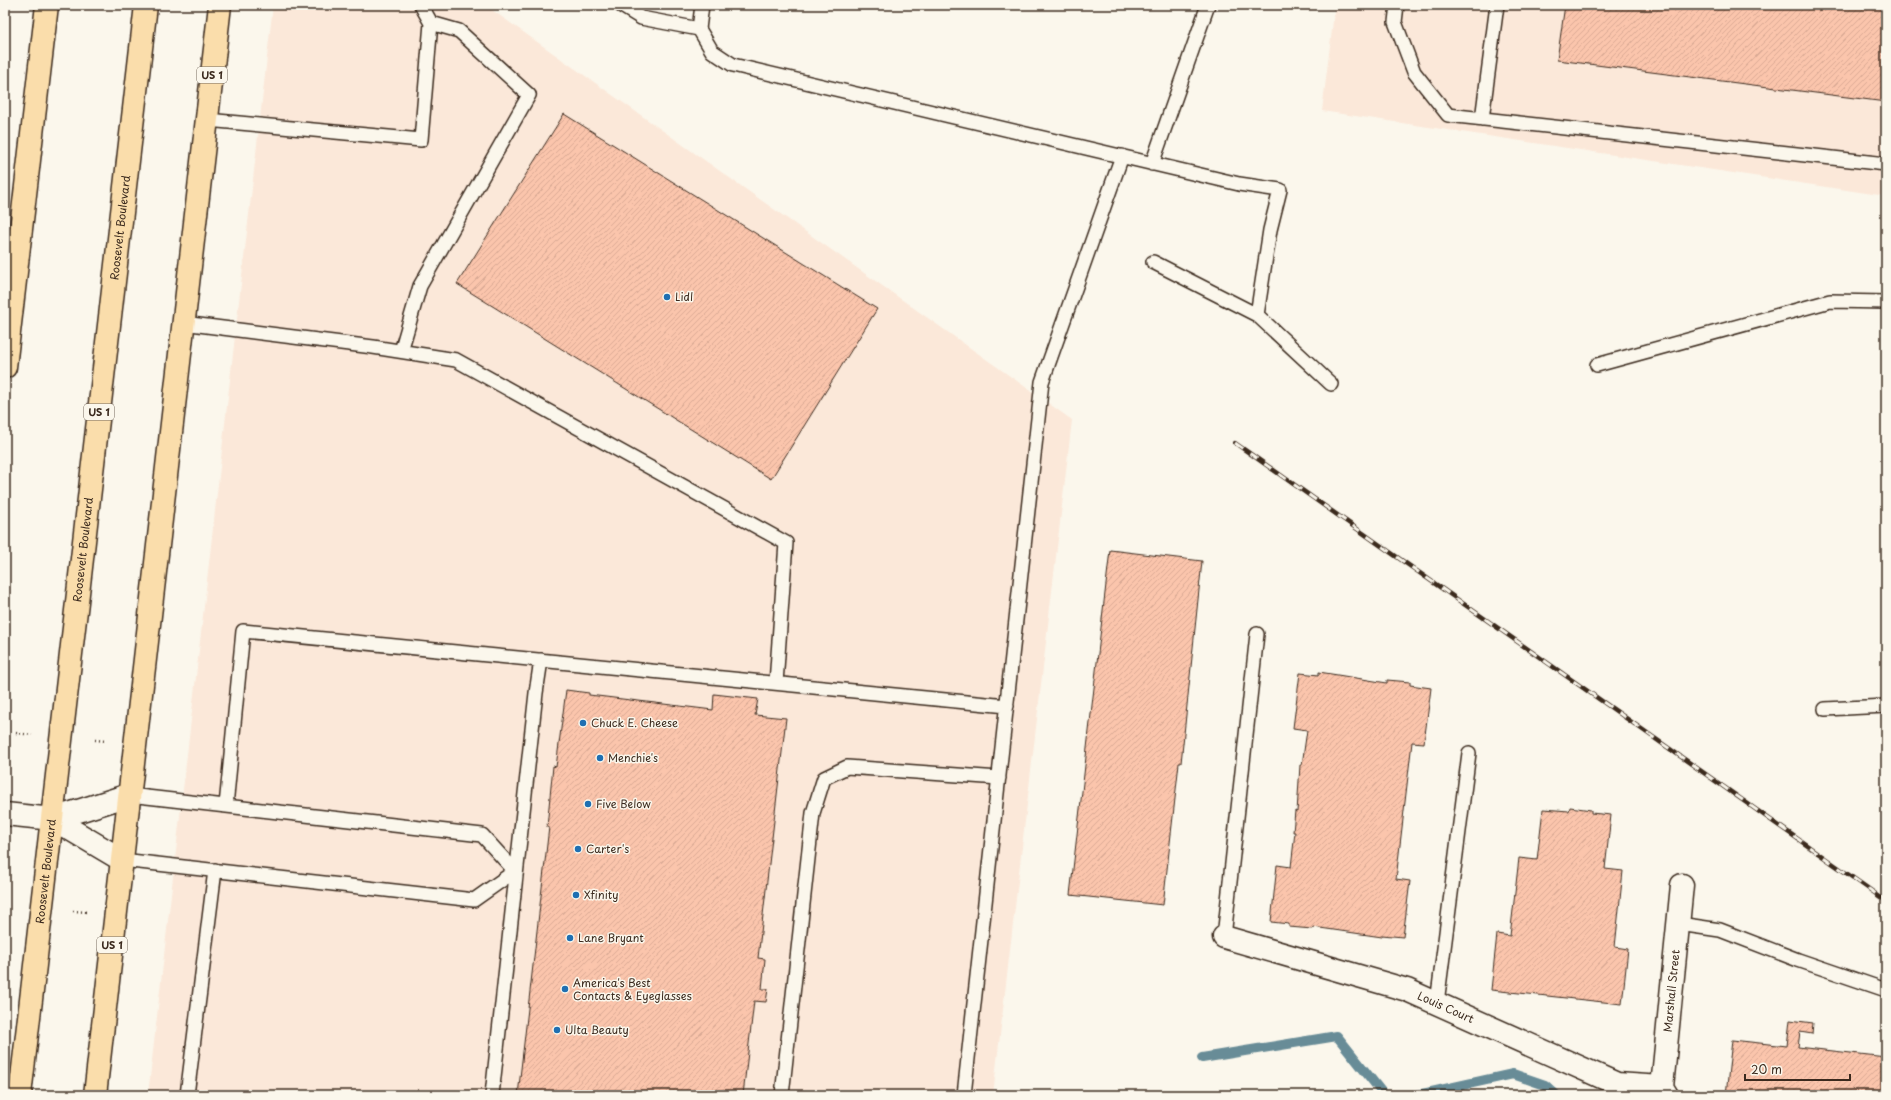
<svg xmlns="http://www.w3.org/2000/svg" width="1891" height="1100" font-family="'Playpen Sans',sans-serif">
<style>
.built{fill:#fbe8d9}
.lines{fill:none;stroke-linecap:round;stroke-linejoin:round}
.stream{stroke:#688c97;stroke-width:10}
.building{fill:url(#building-hatch);stroke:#3b2a1e}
.lane-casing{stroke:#3b2a1e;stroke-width:16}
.street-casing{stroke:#3b2a1e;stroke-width:25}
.highway-casing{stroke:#3b2a1e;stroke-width:25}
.path{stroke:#3b2a1e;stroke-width:2.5;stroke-dasharray:1 3;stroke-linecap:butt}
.lane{stroke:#fbf7ec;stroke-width:13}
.street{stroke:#fbf7ec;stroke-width:22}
.highway{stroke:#faddab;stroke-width:22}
.rail-casing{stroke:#3b2a1e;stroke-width:4.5}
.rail{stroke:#fbf7ec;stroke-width:3;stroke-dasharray:9;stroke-linecap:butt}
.poi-dot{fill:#1f6fb2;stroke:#fbf7ec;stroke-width:1.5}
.labels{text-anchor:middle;stroke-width:3;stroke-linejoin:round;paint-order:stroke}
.shield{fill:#fbf7ec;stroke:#75685c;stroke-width:1}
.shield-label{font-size:10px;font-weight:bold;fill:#3b2a1e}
.street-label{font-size:11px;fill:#3b2a1e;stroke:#fbf7ec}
.poi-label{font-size:11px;fill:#3b2a1e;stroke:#fbf7ec;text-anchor:start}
</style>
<defs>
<pattern id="building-hatch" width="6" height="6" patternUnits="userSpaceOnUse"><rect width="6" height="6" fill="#fbc5ac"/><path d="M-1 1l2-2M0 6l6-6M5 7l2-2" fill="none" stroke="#d8a994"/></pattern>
</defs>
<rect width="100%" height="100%" fill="#fbf7ec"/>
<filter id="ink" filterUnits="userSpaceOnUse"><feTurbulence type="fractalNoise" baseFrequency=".025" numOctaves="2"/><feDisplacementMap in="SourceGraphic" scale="8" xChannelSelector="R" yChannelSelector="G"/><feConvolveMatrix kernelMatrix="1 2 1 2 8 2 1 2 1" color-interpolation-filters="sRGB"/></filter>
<g filter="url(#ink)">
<!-- built -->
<path class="built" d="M273 5H485L1072 420 993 1095H148Z
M1335 5H1886V196L1322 111Z"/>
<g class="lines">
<!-- stream -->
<path class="stream" d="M1202 1058 1337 1036 1384 1095
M1418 1095 1513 1074 1545 1085 1556 1095"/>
</g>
<!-- building -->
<path class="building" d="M1565 5H1886V102L1557 60Z
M564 114 877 309 771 479 457 284Z
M1110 550 1202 561 1181 763H1179L1163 905 1070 895Z
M1319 672 1387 683V680L1410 682V685L1431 688 1424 743 1412 742 1396 879 1410 881 1403 937 1382 935V937L1313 927 1312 929 1289 927V924L1271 922 1277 865 1291 867 1295 832H1293L1295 811 1297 812 1300 765H1302L1307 730 1293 728 1300 673 1319 675Z
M566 690 589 693V695L713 710 714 694 758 699 755 715 786 718 758 958 765 959 762 989H768L766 1002 754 1001 743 1095H518L549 827H547L553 766 556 767Z
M1570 807 1591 810V813L1611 815 1605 869 1623 871 1615 947 1628 949 1622 1004 1491 990 1497 934 1510 936 1519 858 1537 860 1543 809 1569 811Z
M1790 1020 1813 1023 1812 1034 1800 1032 1798 1047 1886 1057V1095H1726L1732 1040 1787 1046Z"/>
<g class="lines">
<defs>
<path id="lane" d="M620 5 641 18 699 29
M702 5 699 29 712 51 733 65 1239 184 1280 190 1270 230 1257 315 1331 384
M1397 5 1395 22 1414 72 1448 115 1886 164
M1482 119 1497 5
M207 120 421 140 431 23 421 5
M1152 164 1208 5
M1153 262 1257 315
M183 323 373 347 456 360 786 543 776 683
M401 351 420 286 529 95 459 31 431 23
M1597 365 1830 301 1886 302
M1825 709 1886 706
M226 806 243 631 1007 706
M122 860 474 900 515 871 482 835 129 795
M1679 924 1720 930 1798 960 1886 990
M1224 937 1257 634
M1437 1003 1469 753
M187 1095 215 870
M492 1095 536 693 541 660
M782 1095 813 813 824 778 847 767 999 778
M964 1095 1042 382 1122 156"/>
<g id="street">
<path d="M5 814 53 819 129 795"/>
<path d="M53 819 122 860"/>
<path id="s1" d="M1224 937 1407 990 1617 1084 1662 1087"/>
<path id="s2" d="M1667 1095 1662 1087 1682 885"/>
</g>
<g id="highway">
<path d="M5 367 47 5"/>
<path id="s3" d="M20 1095 146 5"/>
<path d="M95 1095 220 5"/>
</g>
</defs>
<!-- lane casing -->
<use href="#lane" class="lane-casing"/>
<!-- street casing -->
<use href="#street" class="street-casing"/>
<!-- highway casing -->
<use href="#highway" class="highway-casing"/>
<!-- path -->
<path class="path" d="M16 733 32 735
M95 740 106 741
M73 911 87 912"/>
<!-- lane -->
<use href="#lane" class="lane"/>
<!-- street -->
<use href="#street" class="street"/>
<!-- highway -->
<use href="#highway" class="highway"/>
<defs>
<path id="rail" d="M1235 443 1886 901"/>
</defs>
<!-- rail casing -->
<use href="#rail" class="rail-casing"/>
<!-- rail -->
<use href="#rail" class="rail"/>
</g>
</g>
<!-- markers -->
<g class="poi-dot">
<circle cx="667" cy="297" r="4"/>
<circle cx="583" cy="723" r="4"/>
<circle cx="600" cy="758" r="4"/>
<circle cx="588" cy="804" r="4"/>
<circle cx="578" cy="849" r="4"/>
<circle cx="576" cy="895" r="4"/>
<circle cx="570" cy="938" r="4"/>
<circle cx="565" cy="989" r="4"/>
<circle cx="557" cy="1030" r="4"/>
</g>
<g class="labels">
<!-- shield labels -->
<g class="shield">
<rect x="197" y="67" width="30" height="16" rx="3"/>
<rect x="84" y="404" width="30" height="16" rx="3"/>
<rect x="97" y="937" width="30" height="16" rx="3"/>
</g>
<g class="shield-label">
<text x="212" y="79">US 1</text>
<text x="99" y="416">US 1</text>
<text x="112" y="949">US 1</text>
</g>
<!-- street labels -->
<g class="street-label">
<text dy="4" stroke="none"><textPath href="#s3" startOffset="873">Roosevelt Boulevard</textPath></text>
<text dy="4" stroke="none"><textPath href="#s3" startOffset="549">Roosevelt Boulevard</textPath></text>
<text dy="4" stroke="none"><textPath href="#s3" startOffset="225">Roosevelt Boulevard</textPath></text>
<text dy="4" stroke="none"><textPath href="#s2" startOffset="106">Marshall Street</textPath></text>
<text dy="4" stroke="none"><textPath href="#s1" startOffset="233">Louis Court</textPath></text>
</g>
<!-- poi labels -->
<g class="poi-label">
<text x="675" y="301">Lidl</text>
<text x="591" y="727">Chuck E. Cheese</text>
<text x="608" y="762">Menchie's</text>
<text x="596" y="808">Five Below</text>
<text x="586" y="853">Carter's</text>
<text x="584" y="899">Xfinity</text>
<text x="578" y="942">Lane Bryant</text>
<text x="573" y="987">America's Best<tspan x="573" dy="13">Contacts &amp; Eyeglasses</tspan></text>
<text x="565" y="1034">Ulta Beauty</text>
</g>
</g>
<!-- margin -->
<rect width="1891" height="1100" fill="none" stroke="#fbf7ec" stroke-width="20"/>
<rect x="10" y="10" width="1871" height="1080" fill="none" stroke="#3b2a1e" stroke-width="1.5" filter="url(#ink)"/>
<!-- scale -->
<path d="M1745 1074v6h105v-6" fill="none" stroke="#3b2a1e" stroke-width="2"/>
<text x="1751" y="1074" font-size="12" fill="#3b2a1e" stroke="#fbf7ec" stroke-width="3" paint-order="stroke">20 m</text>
</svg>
